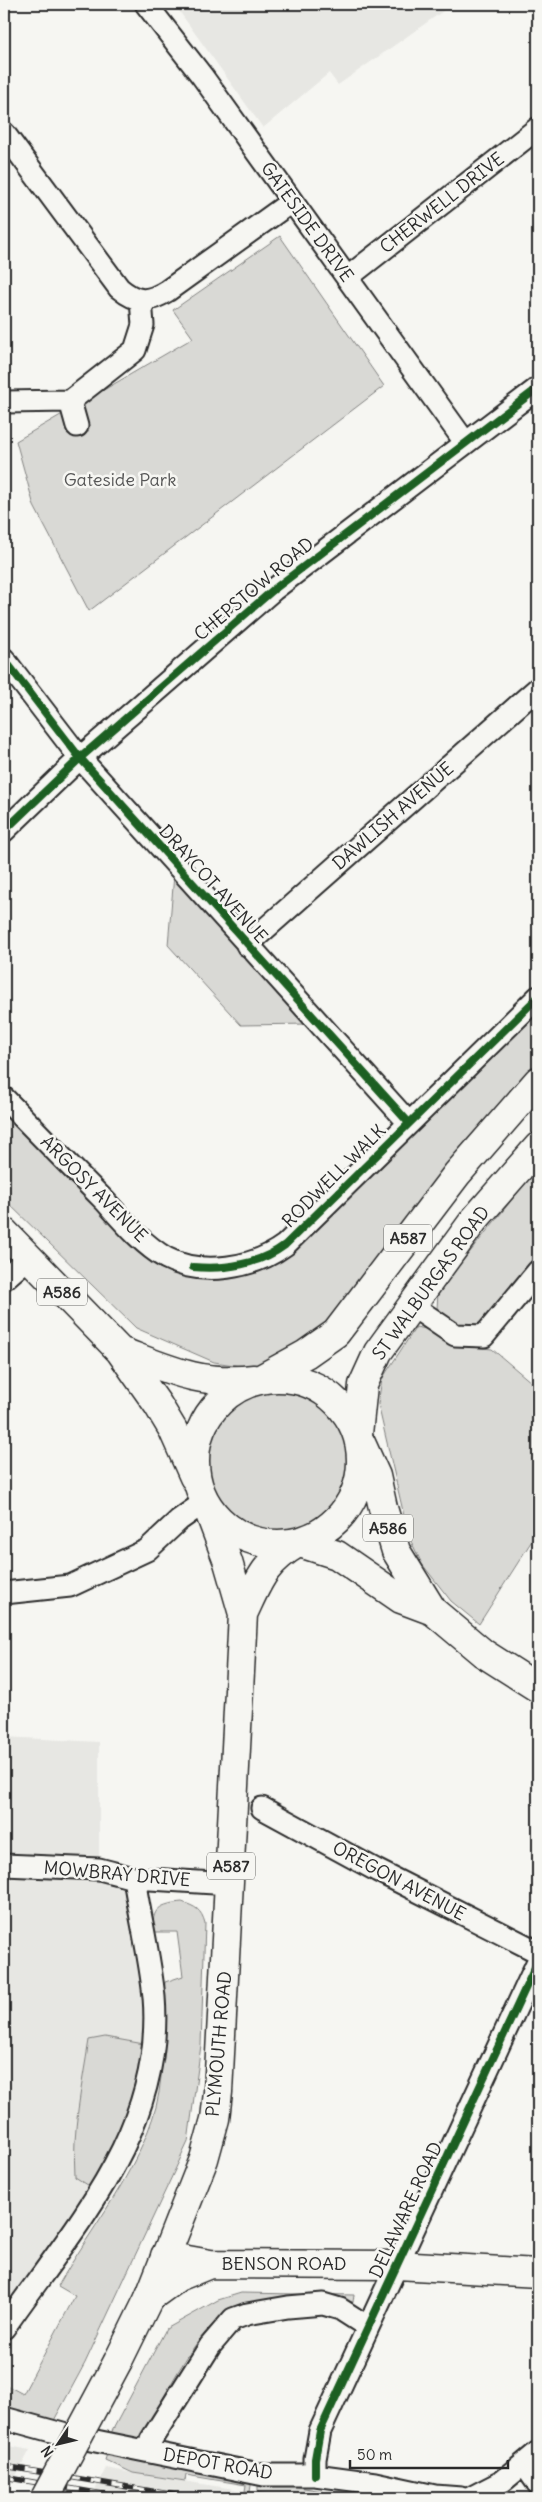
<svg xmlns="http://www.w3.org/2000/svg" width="542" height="2502" font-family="Delius,sans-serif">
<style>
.built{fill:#e7e7e3}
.green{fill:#d9d9d5;stroke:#828280}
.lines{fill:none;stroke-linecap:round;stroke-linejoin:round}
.street-casing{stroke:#2b2b2b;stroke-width:25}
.secondary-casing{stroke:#2b2b2b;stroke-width:31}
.primary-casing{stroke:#2b2b2b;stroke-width:31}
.street{stroke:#f6f6f2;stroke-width:21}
.secondary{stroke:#f6f6f2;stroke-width:28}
.primary{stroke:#f6f6f2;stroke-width:28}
.rail-casing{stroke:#2b2b2b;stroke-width:5.5}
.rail{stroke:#f6f6f2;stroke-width:4;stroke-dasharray:11;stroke-linecap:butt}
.primary-bridge-casing{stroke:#2b2b2b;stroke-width:31;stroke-linecap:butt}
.primary-bridge{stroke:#f6f6f2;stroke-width:28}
.cycleway-casing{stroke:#f6f6f2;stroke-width:11}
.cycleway{stroke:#1b5e20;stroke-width:8}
.labels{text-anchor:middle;stroke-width:5;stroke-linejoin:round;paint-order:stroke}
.shield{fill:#f6f6f2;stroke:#686867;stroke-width:1}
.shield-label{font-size:16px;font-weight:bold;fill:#2b2b2b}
.street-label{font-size:18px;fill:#2b2b2b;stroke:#f6f6f2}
.park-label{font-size:18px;fill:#565656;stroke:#f6f6f2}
</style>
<rect width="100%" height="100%" fill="#f6f6f2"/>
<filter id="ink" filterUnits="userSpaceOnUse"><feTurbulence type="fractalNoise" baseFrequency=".02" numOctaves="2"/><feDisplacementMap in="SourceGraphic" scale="10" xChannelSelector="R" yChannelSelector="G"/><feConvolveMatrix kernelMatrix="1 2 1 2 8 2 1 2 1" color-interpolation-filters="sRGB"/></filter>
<g filter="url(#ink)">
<!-- built -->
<path class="built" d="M174 4H453L338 85 329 73 263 128Z
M4 1737 99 1742V1869L134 1878 154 1998 141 2106 4 2327Z
M4 2445 30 2450 4 2498Z
M106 2468 133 2473 291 2498H91Z"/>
<!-- green -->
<path class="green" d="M280 236 384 386 89 611 34 506 16 441 193 338 173 310Z
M174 875 310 1024 241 1025 168 945Z
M538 1001V1081L344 1324 267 1370 214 1362 136 1328 4 1199V1098L178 1263 273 1254Z
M538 1167V1263L483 1321 466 1329 448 1324 437 1309 438 1292Z
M416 1327 431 1330 472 1347 492 1349 538 1388V1531L479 1624 451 1601 422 1564 409 1537 378 1404 382 1379Z
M207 1460a70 70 0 1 1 140 0a70 70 0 1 1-140 0Z
M182 1902C196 1907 201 1909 205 1923L201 2045 188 2142 85 2363 51 2426 4 2408V2384L23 2394 75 2296 58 2286C91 2228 138 2172 156 2107 166 2067 161 2023 165 1982L183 1976 177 1932H154C150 1908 161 1904 182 1902Z
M105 2037 144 2044 128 2124 91 2187 75 2177C72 2130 82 2086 89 2040Z
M241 2293 354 2295 353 2302 333 2297 229 2311C193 2333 162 2402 141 2440L110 2435 166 2329 218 2300Z
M107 2454 252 2479 250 2492 245 2491 246 2485 186 2475 185 2481 133 2473 105 2460Z
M267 2482 323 2491 322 2498H291L258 2493V2486L267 2487Z"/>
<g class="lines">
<defs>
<path id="street" d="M146 4 202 76 465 442
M4 133 119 288C137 303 148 303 167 291L291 202
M347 278 538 128
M70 401 77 426
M4 402 70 401 135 350 143 325 141 300
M4 659 80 758 409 1123
M4 831 80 758 273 590 538 388
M247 945 538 688
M4 1098C37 1132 71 1167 105 1201 123 1221 142 1244 166 1258 202 1277 254 1268 285 1245L538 997
M4 1279 28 1258
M411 1305 455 1335 484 1336 538 1271
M4 1593 70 1586 147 1550 179 1520 203 1503
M262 1808 378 1871 538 1952
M4 1865 99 1869 134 1878 230 1884
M4 2328C74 2227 165 2129 154 1997 150 1958 140 1917 134 1878
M4 2418 66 2435 264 2475H315L375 2483 435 2496 461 2498
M149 2451 151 2440 210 2346 233 2319 247 2314 288 2307 323 2304 340 2309 368 2327
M524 2464 538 2484
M315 2475V2459L320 2431 538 1961
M470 2498 503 2481 538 2452"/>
<path id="secondary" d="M165 2256 210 2264 397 2265 538 2273
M149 2298 178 2277 210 2264"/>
<path id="primary" d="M4 1232 120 1351 158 1405 173 1430 194 1477
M120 1351C170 1370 200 1385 254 1379
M264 1377 306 1354 336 1333 457 1174 538 1081
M195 1461a83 83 0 1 1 166 0a83 83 0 1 1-166 0Z
M358 1434 363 1385 378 1352 474 1220 538 1147
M361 1443 376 1476 383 1508 396 1551 433 1611 483 1653 538 1688
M300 1543 337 1555 401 1599 433 1611
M243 1614C259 1580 264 1563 298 1543
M118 2361 149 2298 204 2159 215 2119 218 2092 243 1614 228 1562 210 1514"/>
</defs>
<!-- street casing -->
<use href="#street" class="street-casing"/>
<!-- secondary casing -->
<use href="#secondary" class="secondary-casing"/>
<!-- primary casing -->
<use href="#primary" class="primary-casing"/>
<!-- street -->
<use href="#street" class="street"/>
<!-- secondary -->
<use href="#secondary" class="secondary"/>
<!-- primary -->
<use href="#primary" class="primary"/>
<defs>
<path id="rail" d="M4 2466 193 2498
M4 2477 126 2498"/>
</defs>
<!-- rail casing -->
<use href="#rail" class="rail-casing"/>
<!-- rail -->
<use href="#rail" class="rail"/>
<defs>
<path id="primary-bridge" d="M45 2498 118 2361"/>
</defs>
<!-- primary-bridge casing -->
<use href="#primary-bridge" class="primary-bridge-casing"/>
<!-- primary-bridge -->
<use href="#primary-bridge" class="primary-bridge"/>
<defs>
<path id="cycleway" d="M4 659 80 758 409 1123
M4 831 80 758 273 590 538 388
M193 1267C225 1270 260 1264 285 1245L538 997
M315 2475V2459L320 2431 538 1961"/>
</defs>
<!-- cycleway casing -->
<use href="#cycleway" class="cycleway-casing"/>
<!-- cycleway -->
<use href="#cycleway" class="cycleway"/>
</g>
</g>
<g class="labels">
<!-- shield labels -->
<g class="shield">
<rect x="384" y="1224.5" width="48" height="27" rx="4"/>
<rect x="37" y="1278.5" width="50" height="27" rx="4"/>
<rect x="363" y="1514.5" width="50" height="27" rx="4"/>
<rect x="207" y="1852.5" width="48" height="27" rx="4"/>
</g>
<g class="shield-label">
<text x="408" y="1244">A587</text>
<text x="62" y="1298">A586</text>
<text x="388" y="1534">A586</text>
<text x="231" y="1872">A587</text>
</g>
<!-- street labels -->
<g class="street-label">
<text transform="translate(442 203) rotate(-38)" y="6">CHERWELL DRIVE</text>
<text transform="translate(307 222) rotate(54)" y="6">GATESIDE DRIVE</text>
<text transform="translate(254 589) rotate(-40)" y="6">CHEPSTOW ROAD</text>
<text transform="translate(393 816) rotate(-41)" y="6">DAWLISH AVENUE</text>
<text transform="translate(213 884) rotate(48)" y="6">DRAYCOT AVENUE</text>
<text transform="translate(334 1176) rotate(-45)" y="6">RODWELL WALK</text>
<text transform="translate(94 1189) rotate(45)" y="6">ARGOSY AVENUE</text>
<text transform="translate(431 1283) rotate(-54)" y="6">ST WALBURGAS ROAD</text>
<text transform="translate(117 1874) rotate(5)" y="6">MOWBRAY DRIVE</text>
<text transform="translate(399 1881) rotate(28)" y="6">OREGON AVENUE</text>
<text transform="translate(219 2044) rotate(-85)" y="6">PLYMOUTH ROAD</text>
<text transform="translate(406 2210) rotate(-65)" y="6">DELAWARE ROAD</text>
<text x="284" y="2270">BENSON ROAD</text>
<text transform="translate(218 2464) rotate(10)" y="6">DEPOT ROAD</text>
</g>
<!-- park labels -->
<g class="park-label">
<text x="120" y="486">Gateside Park</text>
</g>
</g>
<!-- margin -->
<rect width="542" height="2502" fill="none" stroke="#f6f6f2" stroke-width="20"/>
<rect x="10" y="10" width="522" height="2482" fill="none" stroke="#2b2b2b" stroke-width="2" filter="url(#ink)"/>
<!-- north arrow -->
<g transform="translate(58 2444) rotate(235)" stroke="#f6f6f2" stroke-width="4" paint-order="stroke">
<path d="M0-4L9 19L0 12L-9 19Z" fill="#2b2b2b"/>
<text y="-8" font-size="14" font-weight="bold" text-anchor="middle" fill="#2b2b2b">N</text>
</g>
<!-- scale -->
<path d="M350 2460v8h158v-8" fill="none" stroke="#2b2b2b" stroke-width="2.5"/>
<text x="357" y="2460" font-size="15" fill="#2b2b2b" stroke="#f6f6f2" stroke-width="4" paint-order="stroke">50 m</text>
</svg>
